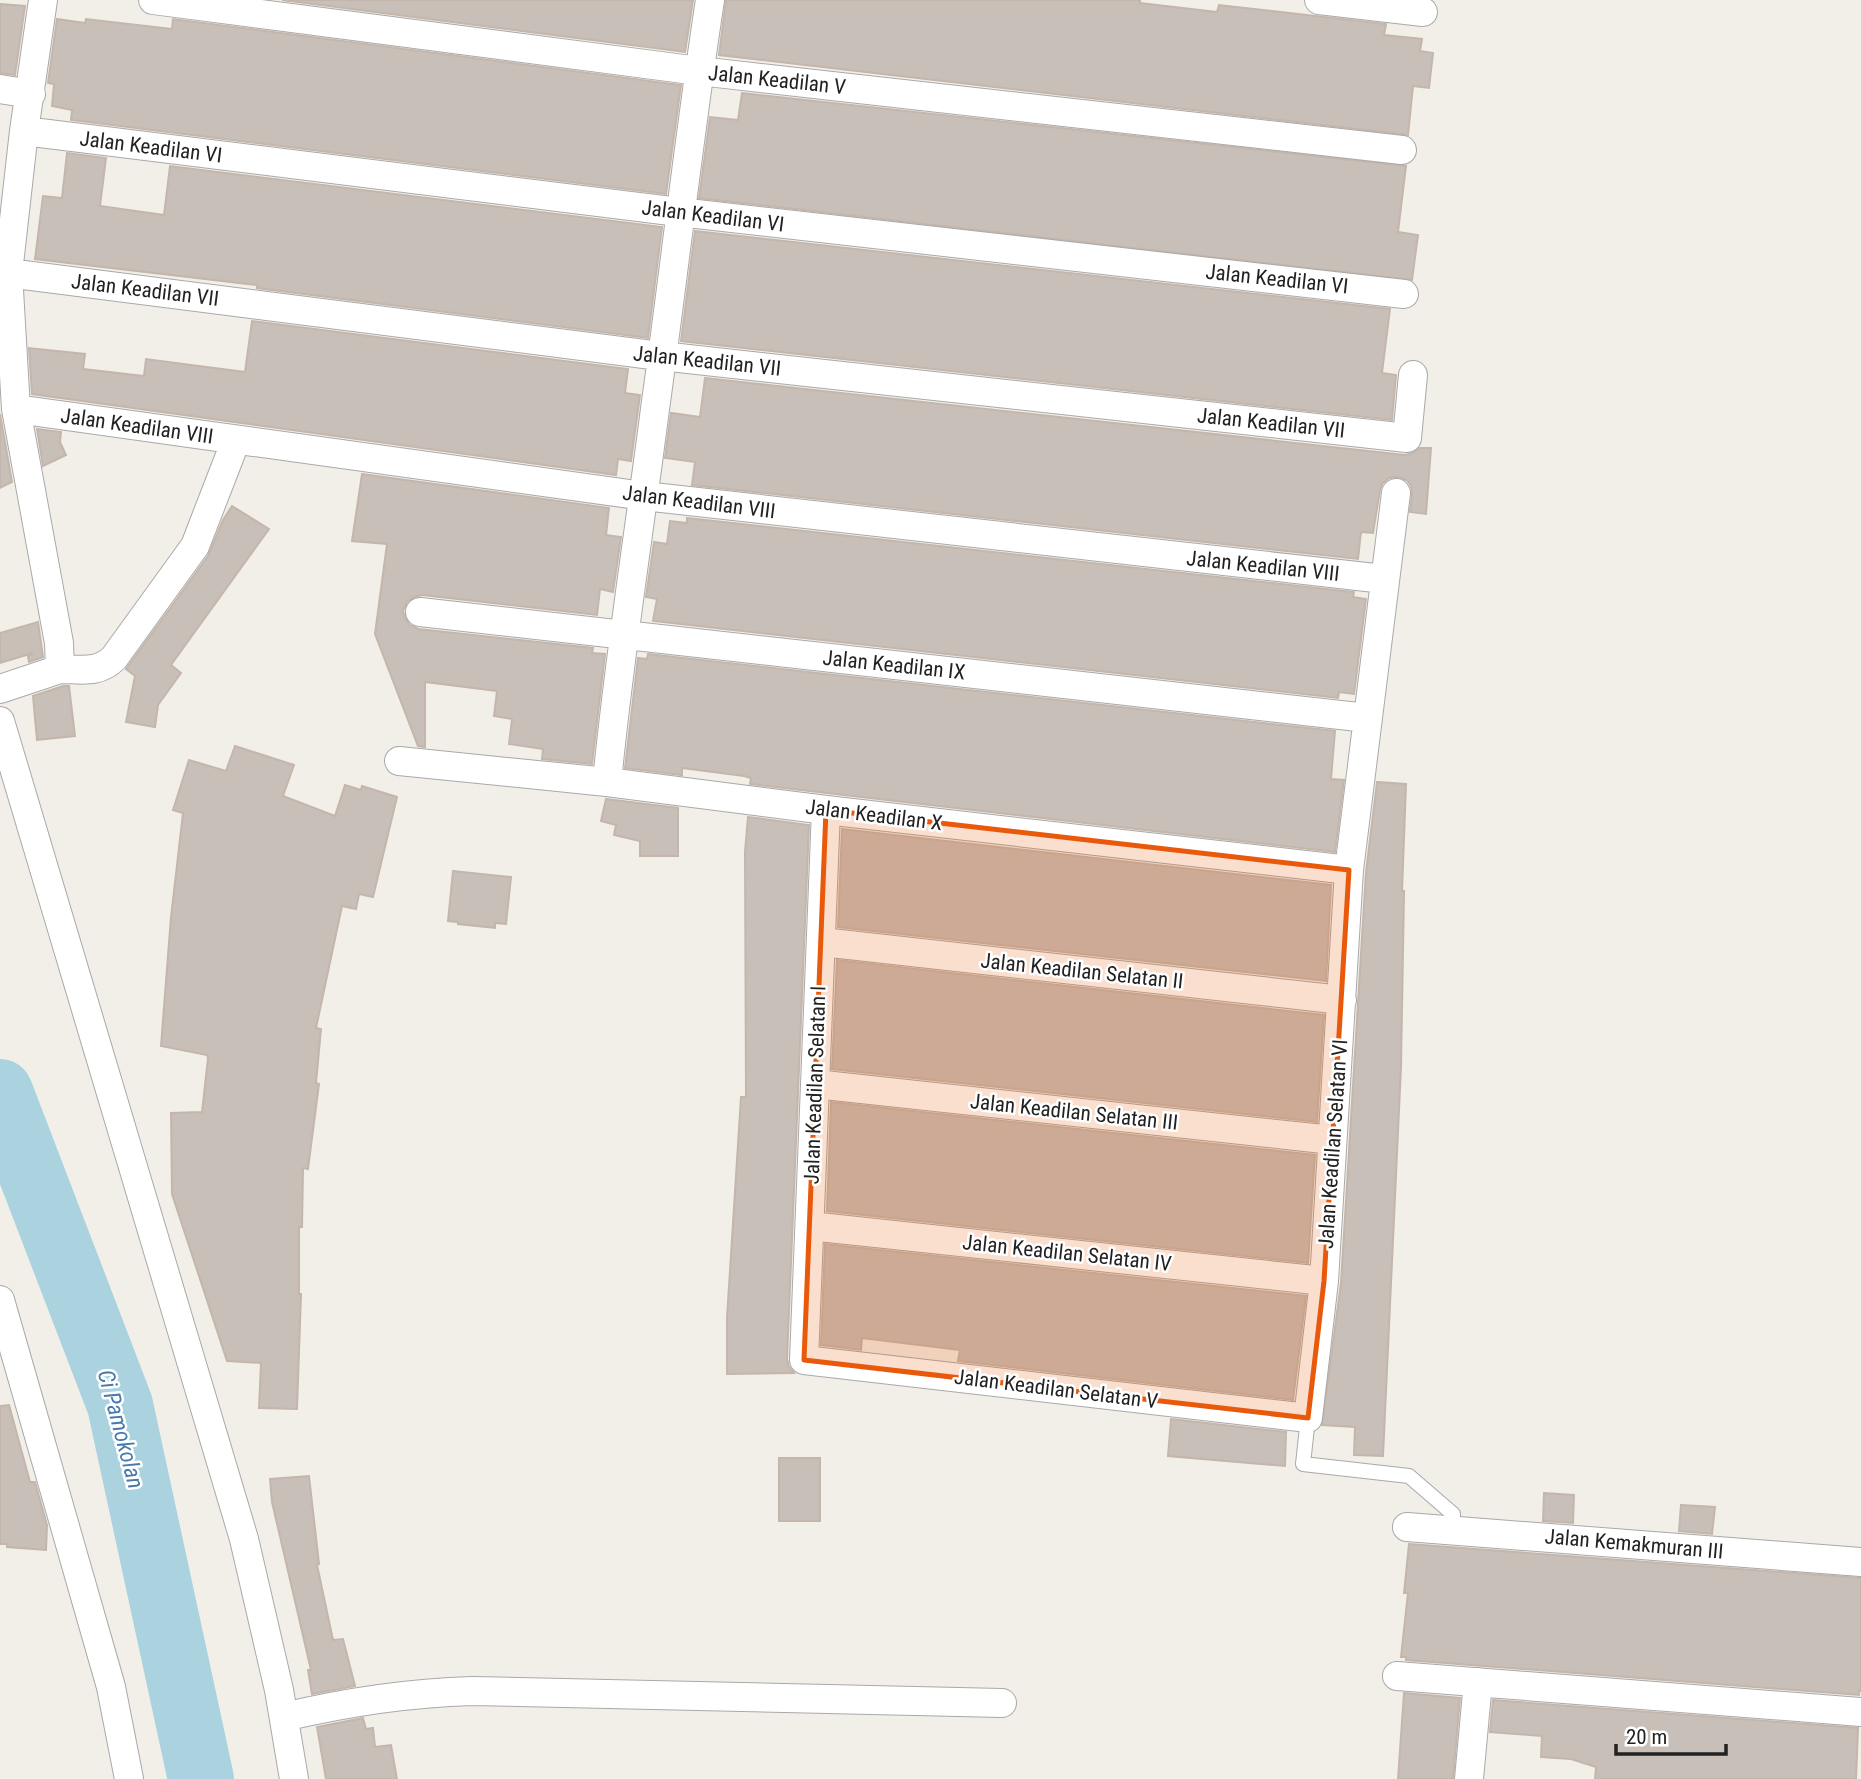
<svg xmlns="http://www.w3.org/2000/svg" width="1861" height="1779" font-family="'Roboto Condensed',sans-serif">
<style>
.lines{fill:none;stroke-linecap:round;stroke-linejoin:round}
.river{stroke:#aad3df;stroke-width:66}
.building{fill:#c7bfb8;stroke:#c4b6ab;stroke-width:2}
.lane-casing{stroke:#a9a9a9;stroke-width:16}
.street-casing{stroke:#a9a9a9;stroke-width:30}
.lane{stroke:#fff;stroke-width:14}
.street{stroke:#fff;stroke-width:28}
.marked{fill:#e8590c;fill-opacity:0.2;stroke:#e8590c;stroke-width:5;stroke-linejoin:round}
.labels{text-anchor:middle;stroke-width:5;stroke-linejoin:round;paint-order:stroke}
.street-label{font-size:21px;fill:#222;stroke:#fff}
.water-label{font-size:23px;font-style:italic;fill:#4a7aab;stroke:#fff}
</style>
<rect width="100%" height="100%" fill="#f2efe9"/>
<g class="lines">
<!-- river -->
<path class="river" d="M0 1092 120 1405 201 1779"/>
</g>
<!-- building -->
<path class="building" d="M282 0H693L685 52Z
M726 0H1140V3L1217 12 1219 5 1386 24 1384 35 1422 39 1420 51 1433 53 1429 88 1413 86 1408 135 719 55Z
M0 4 25 6 15 75 0 73Z
M57 19 85 23 86 19 172 29 173 19 681 85 666 194 71 120 72 110 52 106 54 84 48 83Z
M742 93 1406 166 1398 232 1418 235 1412 280 699 198 710 117 738 120Z
M67 153 106 158 100 206 164 215 170 166 662 227 648 338 257 288V285L35 259 43 196 62 198Z
M695 231 1390 309 1382 373 1396 375 1392 420 681 341Z
M252 321 628 369 625 393 640 395 631 461 618 459 616 475 32 394 29 348 85 354 83 369 144 376 146 359 245 372Z
M705 378 1405 455 1413 453 1420 448H1431L1426 514 1410 512 1412 494 1411 486 1407 480 1397 477 1389 478 1382 484 1380 490 1373 533 1361 532 1358 559 692 485 695 462 665 458 671 413 700 417Z
M0 414 12 482 0 488Z
M37 429 61 432 60 442 66 455 43 466Z
M362 474 609 508 606 535 621 537 613 592 600 589 597 615 422 595 414 597 407 602 403 611 405 618 410 625 418 629 593 648 592 653 605 654 592 764 542 759 543 749 509 744 512 719 494 716 497 691 425 682V747L418 746 375 634 387 544 352 541Z
M232 506 269 529 171 665 181 673 158 705 155 727 126 722 135 676 126 669 208 556 223 520Z
M687 518 1354 592 1353 597 1366 599 1354 694 1339 692 1338 698 653 621 657 599 646 597 654 542 667 544 670 521 687 523Z
M38 622 43 657 29 662 28 657 33 653 0 663V633Z
M648 654 1335 731 1331 779 1344 780 1335 852 750 784 751 778 744 776 682 768V775L625 768 638 658 647 659Z
M63 686H69L75 736 37 740 33 696Z
M235 746 294 765 283 796 335 816 345 785 361 790 362 786 397 797 373 897 359 894 356 909 342 906 316 1028 321 1029 316 1083 319 1084 308 1169 303 1168 302 1227H299V1294H301L297 1409 259 1408 261 1363 227 1361 172 1194 171 1113 202 1112 208 1058 207 1055 161 1046 171 917 183 813 173 810 189 760 226 771Z
M1377 782 1406 784 1402 891H1404L1401 1067 1383 1456 1354 1455 1355 1427 1322 1425 1341 1283 1366 872Z
M606 799 678 808V856H640V841L614 835 616 825 601 821Z
M748 817 809 825 787 1359 789 1367 794 1373 727 1374V1318L741 1097H746L745 852Z
M842 829 1331 885 1326 981 838 927Z
M453 871 511 877 506 924 495 923V928L458 924V922L448 921Z
M837 960 1324 1015 1317 1122 832 1069Z
M831 1102 1315 1155 1308 1263 827 1211Z
M825 1244 1306 1296 1293 1400 966 1362 958 1361 960 1350 862 1338 861 1350 821 1345Z
M9 1405 30 1482H35L47 1525 46 1550 7 1547V1544H0V1406Z
M1171 1419 1286 1432 1285 1466 1168 1456Z
M779 1458H820V1521H779Z
M309 1476 319 1564 317 1565 333 1640 343 1639 355 1686 312 1694 308 1670H311L272 1502 270 1479Z
M1544 1493 1574 1495 1573 1523 1543 1521Z
M1681 1505 1715 1507 1712 1534 1679 1531Z
M1409 1544 1861 1578V1691L1859 1690V1695L1406 1660V1657H1401L1408 1593H1404Z
M1404 1693 1460 1698 1453 1779H1398Z
M1493 1700 1858 1728 1856 1779H1595L1596 1767 1571 1759 1541 1757 1542 1736 1490 1732Z
M363 1718 366 1729 373 1728 375 1747 391 1745 397 1779H326L317 1727Z"/>
<g class="lines">
<defs>
<path id="lane" d="M1308 1418 1303 1464 1409 1476 1453 1514V1530"/>
<path id="street" d="M153 0 699 71 1402 150
M1319 0 1423 12
M0 89 31 94
M24 131 679 212 1404 294
M8 273 652 355 1407 438 1413 375
M16 409 644 496 1384 579
M420 612 1367 718
M60 669C81 669 98 674 114 658L195 546 236 440
M0 689 60 669 59 643 16 409 8 273 24 131 43 0
M0 721 244 1539 279 1690 294 1779
M399 761 607 782 826 810 1349 870
M607 782C619 657 639 534 655 409 674 273 689 136 710 0
M826 810 804 1360 1308 1418 1324 1281 1349 870 1396 493
M822 942 1342 1000
M815 1084 1332 1140
M810 1226 1324 1281
M0 1300 111 1687 129 1779
M1407 1527 1861 1562
M1397 1676 1861 1712
M284 1717C347 1702 408 1693 472 1691L1002 1703
M1469 1779 1478 1682"/>
</defs>
<!-- lane casing -->
<use href="#lane" class="lane-casing"/>
<!-- street casing -->
<use href="#street" class="street-casing"/>
<!-- lane -->
<use href="#lane" class="lane"/>
<!-- street -->
<use href="#street" class="street"/>
</g>
<!-- marked area -->
<path class="marked" d="M826 810 1349 870 1324 1281 1308 1418 804 1360Z"/>
<g class="labels">
<!-- street labels -->
<g class="street-label">
<text transform="translate(777 80) rotate(6)" y="7">Jalan Keadilan V</text>
<text transform="translate(151 147) rotate(7)" y="7">Jalan Keadilan VI</text>
<text transform="translate(713 216) rotate(7)" y="7">Jalan Keadilan VI</text>
<text transform="translate(1277 279) rotate(6)" y="7">Jalan Keadilan VI</text>
<text transform="translate(145 290) rotate(7)" y="7">Jalan Keadilan VII</text>
<text transform="translate(707 361) rotate(6)" y="7">Jalan Keadilan VII</text>
<text transform="translate(1271 423) rotate(6)" y="7">Jalan Keadilan VII</text>
<text transform="translate(137 426) rotate(8)" y="7">Jalan Keadilan VIII</text>
<text transform="translate(699 502) rotate(7)" y="7">Jalan Keadilan VIII</text>
<text transform="translate(1263 566) rotate(6)" y="7">Jalan Keadilan VIII</text>
<text transform="translate(894 665) rotate(6)" y="7">Jalan Keadilan IX</text>
<text transform="translate(874 815) rotate(7)" y="7">Jalan Keadilan X</text>
<text transform="translate(1082 971) rotate(6)" y="7">Jalan Keadilan Selatan II</text>
<text transform="translate(815 1085) rotate(-88)" y="7">Jalan Keadilan Selatan I</text>
<text transform="translate(1074 1112) rotate(6)" y="7">Jalan Keadilan Selatan III</text>
<text transform="translate(1333 1144) rotate(-86)" y="7">Jalan Keadilan Selatan VI</text>
<text transform="translate(1067 1253) rotate(6)" y="7">Jalan Keadilan Selatan IV</text>
<text transform="translate(1056 1389) rotate(7)" y="7">Jalan Keadilan Selatan V</text>
<text transform="translate(1634 1544) rotate(5)" y="7">Jalan Kemakmuran III</text>
</g>
<!-- water labels -->
<g class="water-label">
<text transform="translate(121 1429) rotate(75)" y="8">Ci Pamokolan</text>
</g>
</g>
<!-- scale -->
<path d="M1616 1744v10h110v-10" fill="none" stroke="#222222" stroke-width="3.5"/>
<text x="1626" y="1744" font-size="21" fill="#222222" stroke="#ffffff" stroke-width="5" paint-order="stroke">20 m</text>
</svg>
